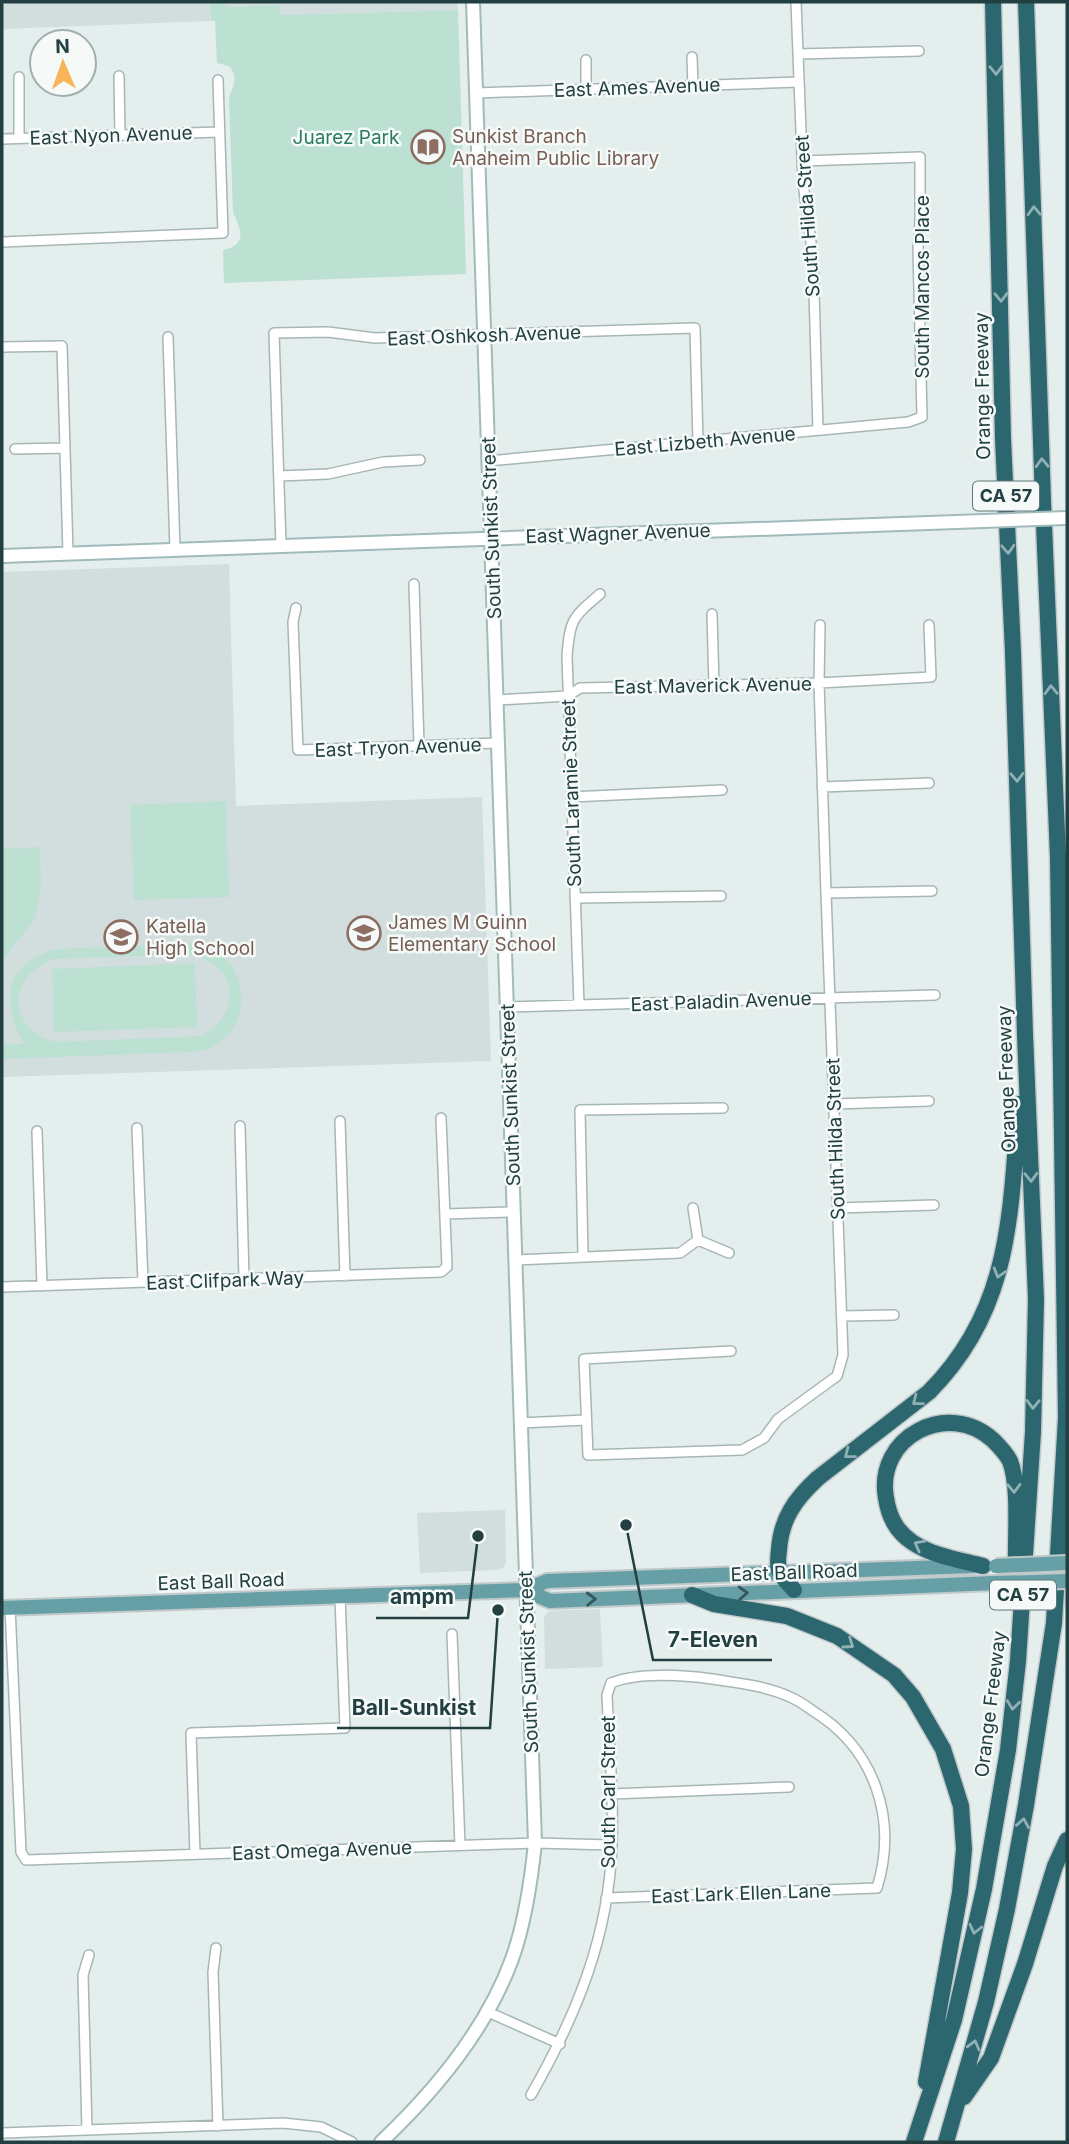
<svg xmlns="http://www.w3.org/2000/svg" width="1069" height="2144" font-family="Inter,sans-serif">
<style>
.built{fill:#d2dedd}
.green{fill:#bce0d2;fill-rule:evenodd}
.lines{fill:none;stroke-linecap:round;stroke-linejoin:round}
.street-casing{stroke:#a6b6b6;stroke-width:12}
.secondary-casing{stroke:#a1baba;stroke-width:16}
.primary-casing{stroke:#c1c9ca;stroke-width:18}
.highway-casing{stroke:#c1c9ca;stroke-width:19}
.street{stroke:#fff;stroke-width:9}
.secondary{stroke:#fff;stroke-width:12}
.primary{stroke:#66a0a6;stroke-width:14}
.highway{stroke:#2c666f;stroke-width:16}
.secondary-bridge-casing{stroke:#a1baba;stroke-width:16;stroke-linecap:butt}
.primary-bridge-casing{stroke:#c1c9ca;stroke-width:18;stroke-linecap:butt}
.secondary-bridge{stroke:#fff;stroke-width:12}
.primary-bridge{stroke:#66a0a6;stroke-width:14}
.oneway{stroke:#90b0b4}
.oneway2{stroke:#33575a}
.labels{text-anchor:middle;stroke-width:5;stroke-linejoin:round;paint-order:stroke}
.shield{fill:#f5faf9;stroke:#617778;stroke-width:2}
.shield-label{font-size:18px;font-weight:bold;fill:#223f41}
.street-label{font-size:19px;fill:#223f41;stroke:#f5faf9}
.education-label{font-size:19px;fill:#785e54;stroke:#f5faf9;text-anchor:start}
.park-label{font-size:19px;fill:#2a7a64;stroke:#f5faf9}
.leader{fill:none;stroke:#223f41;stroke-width:2.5}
.callout-dot{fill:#223f41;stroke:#f5faf9;stroke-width:2.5}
.callout-label{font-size:21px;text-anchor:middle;font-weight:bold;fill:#223f41;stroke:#f5faf9;stroke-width:5;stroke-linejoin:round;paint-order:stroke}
</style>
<rect width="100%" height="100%" fill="#e4eeed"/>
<!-- built -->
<path class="built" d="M2 2H210L211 21 2 29Z
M223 2H457L458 10 279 15V5L228 7Z
M229 564 236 806 482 797 491 1061 2 1077V572Z
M505 1510 506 1563 503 1568 496 1570 420 1573 417 1513Z
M600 1609 603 1667 545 1669 544 1616 549 1611Z"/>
<!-- green -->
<path class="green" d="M210 2H223L228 7 279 5 280 15 458 10 466 274 224 283 223 250C249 245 240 228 233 212L229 98C233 86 239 78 229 66L217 63 215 21H211Z
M226 801 229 897 134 900 130 805Z
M40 847 41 885 35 919 2 960V849Z
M192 944C206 947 221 952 230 964 250 990 244 1033 212 1047 206 1050 197 1051 191 1052L2 1059V1045L24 1044C0 1001 5 961 58 949ZM191 954C237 965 244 1012 202 1036L56 1042C6 1029 7 976 54 959Z
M195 963 197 1027 54 1032 52 969Z"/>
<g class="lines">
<defs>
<path id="street" d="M796 2 803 183 813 257 818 430
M798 54 919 51
M692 57 693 86
M586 60V89
M119 76 120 136
M19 77V138
M476 93 799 82
M2 139 219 132
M2 242 223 233 218 80
M168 337 175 549
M2 347 62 346 68 553
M15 449 65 448
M488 461 908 422 922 417 918 248 920 222V157L802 161
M279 476 328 474 383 462 420 460
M281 545 274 333 328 332 375 338 695 328 698 442
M414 584 419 746
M296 608 293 622 298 750 498 743
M712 614 714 685
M497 700 568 696 580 688 819 683 931 677 929 625
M822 787 929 783
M571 797 722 790
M826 893 932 891
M575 898 721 896
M579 1005 567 656C570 619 572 618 600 594
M507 1007 935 995
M833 1104 929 1101
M340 1121 345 1276
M240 1126 244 1279
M137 1128 143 1282
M37 1131 42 1286
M693 1208 698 1240 729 1253
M838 1208 934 1205
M445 1214 514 1212
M583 1256 580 1110 723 1108
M515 1260 680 1253 698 1240
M2 1287 441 1272 447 1267 441 1118
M842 1316 894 1315
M731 1351 584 1359 588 1455 742 1450 764 1438 778 1419 837 1376 843 1355 826 893 819 683 820 625
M520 1423 586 1420
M10 1607 21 1852 26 1860 535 1843 612 1845
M452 1634 460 1845
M611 1794 789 1787
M195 1854 191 1733 345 1728 340 1597
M216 1948 213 1972 218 2126
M488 2012 560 2044
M531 2095C576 2016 609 1937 612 1844 614 1795 609 1744 607 1695L611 1683C638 1672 683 1675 712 1679 737 1683 767 1686 790 1697 798 1700 806 1706 813 1711 875 1749 898 1819 877 1888L606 1898
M87 2130 83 1975 89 1955
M2 2133 283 2123 321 2127 352 2142"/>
<path id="secondary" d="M2 556 984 521
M381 2142C435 2091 486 2030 512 1959 525 1923 531 1882 535 1843L473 2"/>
<path id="primary" d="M525 1590 550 1601 994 1583
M2 1608 525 1590 547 1581 973 1566"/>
<path id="highway" d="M983 1566C960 1560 932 1556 912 1542 896 1531 889 1517 886 1498 875 1437 948 1399 993 1440 999 1446 1006 1453 1010 1461 1020 1486 1015 1539 1016 1568
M794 1590C790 1585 783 1579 780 1573 777 1566 778 1557 779 1550 781 1519 795 1499 818 1478L929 1392C1012 1309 1010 1213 1019 1104
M692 1595 714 1604 787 1616 837 1636 894 1675 913 1697 943 1749 961 1806 964 1849 960 1893 926 2082
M964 2097 991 2058 1025 1964 1055 1866 1067 1840
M914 2142 954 2020 984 1889 1008 1750 1018 1661 1033 1432 1036 1299 1025 1035 1013 652 1003 439 993 2
M946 2142 986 2002 1007 1909 1026 1805 1054 1623 1066 1418 1058 857 1043 501 1026 2"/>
</defs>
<!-- street casing -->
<use href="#street" class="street-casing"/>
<!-- secondary casing -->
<use href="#secondary" class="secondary-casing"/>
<!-- primary casing -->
<use href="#primary" class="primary-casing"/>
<!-- highway casing -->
<use href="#highway" class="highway-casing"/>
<!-- street -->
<use href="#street" class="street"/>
<!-- secondary -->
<use href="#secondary" class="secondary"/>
<!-- primary -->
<use href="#primary" class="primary"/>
<!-- highway -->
<use href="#highway" class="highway"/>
<defs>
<path id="secondary-bridge" d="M984 521 1067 518"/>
<path id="primary-bridge" d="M996 1566 1067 1563
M994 1583 1067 1581"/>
</defs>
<!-- secondary-bridge casing -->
<use href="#secondary-bridge" class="secondary-bridge-casing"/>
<!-- primary-bridge casing -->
<use href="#primary-bridge" class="primary-bridge-casing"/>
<!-- secondary-bridge -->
<use href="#secondary-bridge" class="secondary-bridge"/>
<!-- primary-bridge -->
<use href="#primary-bridge" class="primary-bridge"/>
</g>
<!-- one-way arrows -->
<defs><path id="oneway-chevron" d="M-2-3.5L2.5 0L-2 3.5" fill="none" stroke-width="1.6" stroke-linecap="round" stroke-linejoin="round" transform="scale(1.75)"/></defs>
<g class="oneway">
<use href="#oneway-chevron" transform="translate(996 70) rotate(88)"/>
<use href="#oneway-chevron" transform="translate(1034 211) rotate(-92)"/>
<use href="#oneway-chevron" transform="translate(1001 297) rotate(89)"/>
<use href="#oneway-chevron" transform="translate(1042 463) rotate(-92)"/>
<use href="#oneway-chevron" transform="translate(1008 549) rotate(87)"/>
<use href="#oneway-chevron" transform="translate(1051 690) rotate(-92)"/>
<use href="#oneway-chevron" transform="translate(1017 777) rotate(88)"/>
<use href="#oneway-chevron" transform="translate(1031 1177) rotate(88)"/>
<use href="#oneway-chevron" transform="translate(999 1273) rotate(107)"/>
<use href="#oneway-chevron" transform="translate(917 1401) rotate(142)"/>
<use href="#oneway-chevron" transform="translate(1033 1404) rotate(91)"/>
<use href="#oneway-chevron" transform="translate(849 1454) rotate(142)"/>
<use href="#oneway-chevron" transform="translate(1014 1488) rotate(89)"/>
<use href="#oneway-chevron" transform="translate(919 1545) rotate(-152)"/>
<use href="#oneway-chevron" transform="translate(849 1644) rotate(35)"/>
<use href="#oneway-chevron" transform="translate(1013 1705) rotate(97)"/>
<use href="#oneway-chevron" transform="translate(1023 1823) rotate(-80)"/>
<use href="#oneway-chevron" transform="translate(975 1929) rotate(103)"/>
<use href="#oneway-chevron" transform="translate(974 2045) rotate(-75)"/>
</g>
<g class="oneway2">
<use href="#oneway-chevron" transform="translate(743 1593) rotate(-3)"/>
<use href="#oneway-chevron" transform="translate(591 1599) rotate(-2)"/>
</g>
<!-- icons -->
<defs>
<symbol id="library-ring" viewBox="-11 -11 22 22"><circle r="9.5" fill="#f5faf9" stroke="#8d6e63" stroke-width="1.5"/><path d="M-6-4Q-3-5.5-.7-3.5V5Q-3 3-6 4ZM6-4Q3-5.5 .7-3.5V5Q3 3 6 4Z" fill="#8d6e63"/></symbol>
<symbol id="school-ring" viewBox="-11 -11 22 22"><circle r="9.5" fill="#f5faf9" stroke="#8d6e63" stroke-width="1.5"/><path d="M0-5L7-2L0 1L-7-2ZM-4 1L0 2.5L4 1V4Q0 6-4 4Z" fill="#8d6e63"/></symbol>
</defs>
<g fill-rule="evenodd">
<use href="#library-ring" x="409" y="128" width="38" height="38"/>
<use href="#school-ring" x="345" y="914" width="38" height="38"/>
<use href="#school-ring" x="102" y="918" width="38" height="38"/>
</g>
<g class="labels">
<!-- shield labels -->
<g class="shield">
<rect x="973" y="481.5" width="66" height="29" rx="5"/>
<rect x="990" y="1580.5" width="66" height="29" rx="5"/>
</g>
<g class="shield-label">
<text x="1006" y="502">CA 57</text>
<text x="1023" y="1601">CA 57</text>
</g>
<!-- street labels -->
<g class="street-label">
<text transform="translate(637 87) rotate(-2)" y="7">East Ames Avenue</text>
<text transform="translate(111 135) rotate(-2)" y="7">East Nyon Avenue</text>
<text transform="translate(807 216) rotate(-94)" y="7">South Hilda Street</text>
<text transform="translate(922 287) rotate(-90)" y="7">South Mancos Place</text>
<text transform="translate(484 335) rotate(-2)" y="7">East Oshkosh Avenue</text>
<text transform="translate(982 386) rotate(-91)" y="7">Orange Freeway</text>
<text transform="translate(705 441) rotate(-5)" y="7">East Lizbeth Avenue</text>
<text transform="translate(491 528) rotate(-92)" y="7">South Sunkist Street</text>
<text transform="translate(618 533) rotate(-2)" y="7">East Wagner Avenue</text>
<text transform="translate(713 685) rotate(-1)" y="7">East Maverick Avenue</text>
<text transform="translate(398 747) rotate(-2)" y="7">East Tryon Avenue</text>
<text transform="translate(571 793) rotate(-92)" y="7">South Laramie Street</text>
<text transform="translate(721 1001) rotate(-2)" y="7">East Paladin Avenue</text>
<text transform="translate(1006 1079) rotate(-92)" y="7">Orange Freeway</text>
<text transform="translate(510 1095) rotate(-92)" y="7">South Sunkist Street</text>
<text transform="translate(835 1139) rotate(-92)" y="7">South Hilda Street</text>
<text transform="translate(225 1280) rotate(-2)" y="7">East Clifpark Way</text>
<text transform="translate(794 1572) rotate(-2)" y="7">East Ball Road</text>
<text transform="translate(221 1581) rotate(-2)" y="7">East Ball Road</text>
<text transform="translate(528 1662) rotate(-92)" y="7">South Sunkist Street</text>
<text transform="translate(990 1704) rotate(-83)" y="7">Orange Freeway</text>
<text transform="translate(608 1792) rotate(-90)" y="7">South Carl Street</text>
<text transform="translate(322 1850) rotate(-2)" y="7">East Omega Avenue</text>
<text transform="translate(741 1893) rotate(-2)" y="7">East Lark Ellen Lane</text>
</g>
<!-- education labels -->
<g class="education-label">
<text x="452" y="143">Sunkist Branch<tspan x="452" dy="22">Anaheim Public Library</tspan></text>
<text x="388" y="929">James M Guinn<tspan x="388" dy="22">Elementary School</tspan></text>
<text x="146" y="933">Katella<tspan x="146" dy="22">High School</tspan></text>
</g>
<!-- park labels -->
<g class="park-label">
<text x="346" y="144">Juarez Park</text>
</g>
</g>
<!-- callouts -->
<path class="leader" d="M478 1536L468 1618H376M626 1525L653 1660H772M498 1610L490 1728H337"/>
<g class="callout-dot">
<circle cx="478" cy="1536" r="7"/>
<circle cx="626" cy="1525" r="7"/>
<circle cx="498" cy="1610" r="7"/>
</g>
<g class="callout-label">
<text x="422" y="1604">ampm</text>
<text x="713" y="1647">7-Eleven</text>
<text x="414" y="1715">Ball-Sunkist</text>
</g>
<!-- border -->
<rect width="1069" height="2144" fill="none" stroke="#223f41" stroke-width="7"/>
<!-- north arrow -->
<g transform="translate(63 63) rotate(358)"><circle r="33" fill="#f5faf9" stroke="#a1afaf" stroke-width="2"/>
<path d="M0-5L12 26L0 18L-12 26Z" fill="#f8b557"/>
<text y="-10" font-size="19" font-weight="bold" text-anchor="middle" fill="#223f41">N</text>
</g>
</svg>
